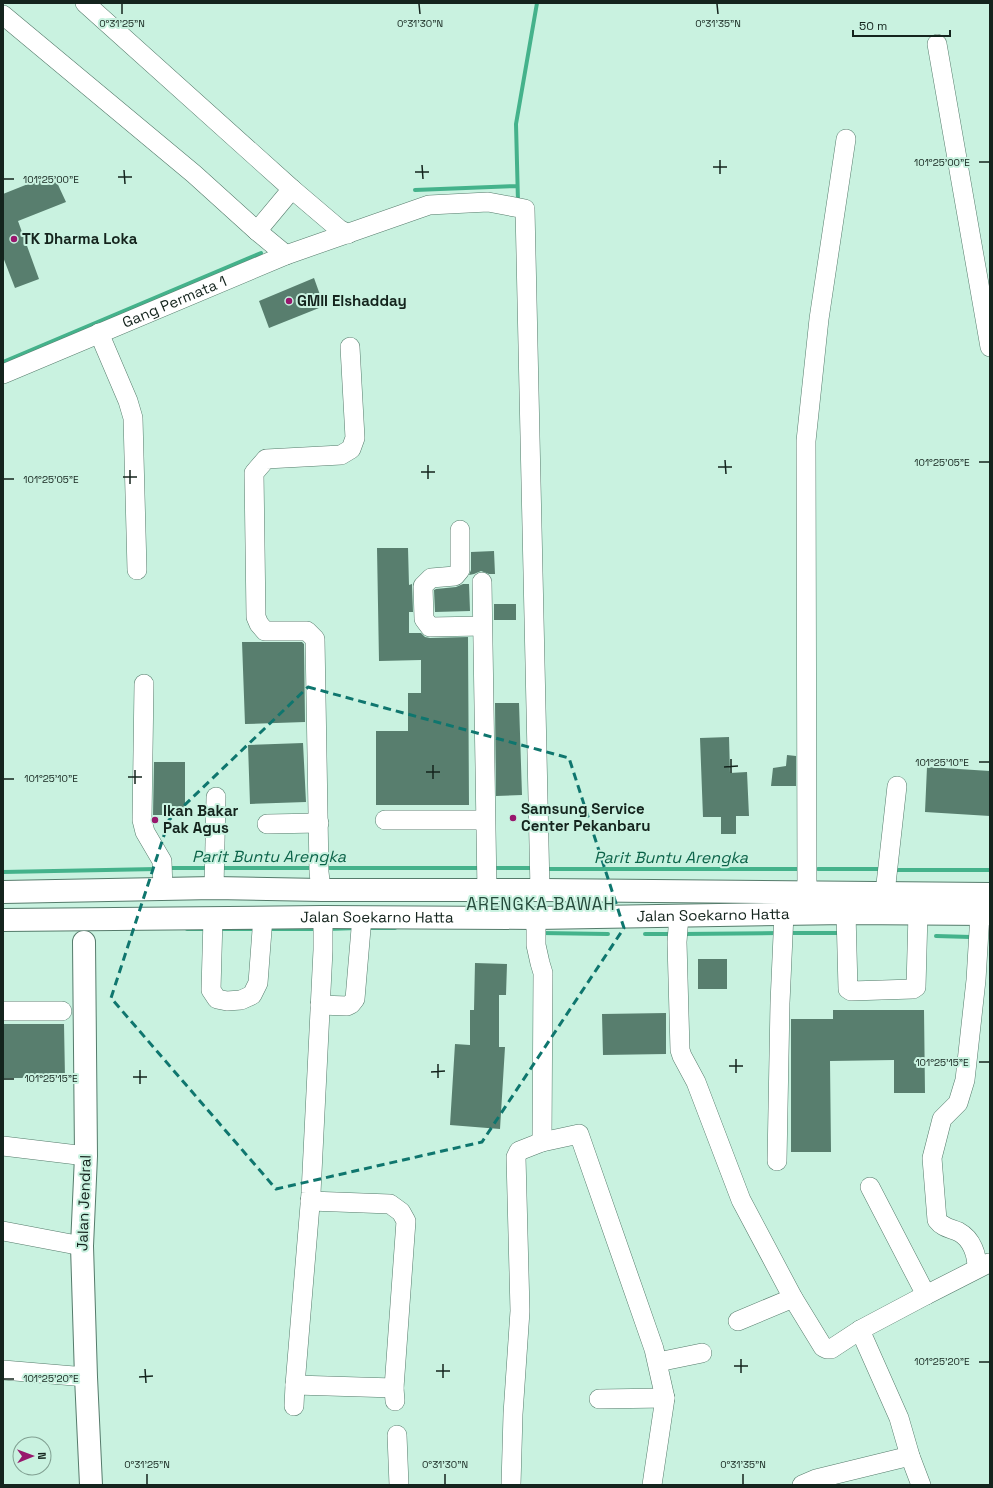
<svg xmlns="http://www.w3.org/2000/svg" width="993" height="1488" font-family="'Space Grotesk',sans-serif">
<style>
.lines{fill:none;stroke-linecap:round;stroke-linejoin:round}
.stream{stroke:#44b28b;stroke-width:4}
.building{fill:#587e6e}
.minor-casing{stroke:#557b6b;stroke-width:20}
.major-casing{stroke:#557b6b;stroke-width:24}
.minor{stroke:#fff;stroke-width:19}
.major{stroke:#fff;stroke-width:22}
.marked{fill:none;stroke:#0f766e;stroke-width:3;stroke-dasharray:8 5;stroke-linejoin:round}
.ticks{fill:none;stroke:#14241d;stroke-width:1.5}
.poi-dot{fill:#98176d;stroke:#c9f2e0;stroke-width:1.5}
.labels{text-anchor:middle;stroke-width:4;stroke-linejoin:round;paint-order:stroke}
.poi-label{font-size:15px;font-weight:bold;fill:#14241d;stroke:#c9f2e0;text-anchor:start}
.street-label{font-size:15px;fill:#14241d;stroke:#c9f2e0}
.water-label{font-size:16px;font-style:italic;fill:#0c6349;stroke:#c9f2e0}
.quarter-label{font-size:17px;letter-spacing:1px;fill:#264b3c;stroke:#c9f2e0}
.ticks-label{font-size:10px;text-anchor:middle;fill:#14241d;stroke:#c9f2e0;stroke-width:4;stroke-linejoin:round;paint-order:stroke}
</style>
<rect width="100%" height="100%" fill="#c9f2e0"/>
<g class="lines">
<!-- stream -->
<path class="stream" d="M415 190 517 186
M518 202 516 124 537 3
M3 362 261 253
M167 868H209
M219 868H315
M323 868H483
M491 868H535
M545 869H797
M818 869H883
M897 870H990
M3 872 157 869
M365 928H395
M187 929H209
M217 929H257
M267 929H319
M327 929 357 928
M541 933 608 934
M788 933H841
M645 934H673
M682 934 779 933
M936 936 971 937"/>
</g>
<!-- building -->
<path class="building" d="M53 174 66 202 18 221 39 279 15 288 3 257V194Z
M314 278 324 306 269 328 259 301Z
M377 548H408L409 585 412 584 413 612H409V633H421L425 637 430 638 468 637 469 805H376V731H408V693H421V660L379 661Z
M494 551 495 574H489L481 571 474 574 469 575 471 570V552Z
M463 584H469L470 611 435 612 434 590 436 589 456 587Z
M494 604H516V620H494Z
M242 642H302L304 644 305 722 245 724Z
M495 703H519L522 795 496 796Z
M729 737 730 773 747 772 749 816H736V834H721V817H703L700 738Z
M303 743 306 802 250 804 248 745Z
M787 755 796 756V786H771L773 768 786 766Z
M154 762H185V815H153Z
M927 767 990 771V816L925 812Z
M698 959H727V989H698Z
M475 963 507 964 506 995H499V1047H505L500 1129 450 1125 455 1044 470 1045V1010H474Z
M833 1010H924L925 1093H894V1060L830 1061 831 1152H791V1019H833Z
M666 1013V1054L603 1055 602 1014Z
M3 1024H64L65 1078H3Z"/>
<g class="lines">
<defs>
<g id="minor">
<path d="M85 3 292 189 339 229 348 234"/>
<path d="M3 15 194 174 257 231 286 255"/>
<path d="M937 44 990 347"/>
<path d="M257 231 292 189"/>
<path d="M99 333 128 401 133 418 137 570"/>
<path id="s1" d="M3 374 286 255 429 205 488 202 525 209 540 890"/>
<path d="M460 530V570L455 576 431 578 423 586 424 619 430 627 482 626"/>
<path d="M482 582 487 891"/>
<path d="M144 684 142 820 145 832 162 861 163 890"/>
<path d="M385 820H485"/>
<path d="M267 824 319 823"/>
<path d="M214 888 216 797"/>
<path d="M321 890 319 872 315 639 307 631H265L259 624 256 617 254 473 266 459 341 455 351 449 355 438 350 347"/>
<path d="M807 893 806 441 819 319 846 139"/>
<path d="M885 893 897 786"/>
<path d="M846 913 848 989 851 991 913 989 916 987 918 913"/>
<path d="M679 915 677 942 680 1050 682 1056 696 1082 741 1200 793 1298 823 1347 827 1349H831L860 1330 926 1295 870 1187"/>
<path d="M213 918 211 990 217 999 227 1001 241 1000 252 995 258 983 263 917"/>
<path d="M536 918V945L540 963 543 973 542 1142"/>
<path d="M320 1005 347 1006 351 1004 355 999 362 917"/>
<path d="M3 1011H62"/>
<path d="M3 1146 86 1156"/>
<path d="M777 1161 780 1003 784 913"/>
<path d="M310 1201 390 1204 401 1212 406 1221 394 1388 395 1401"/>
<path d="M3 1231 82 1246"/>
<path d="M977 1268C977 1255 972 1239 959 1232 950 1228 943 1228 937 1220L932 1158 942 1119 958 1103 965 1080 976 980 980 914"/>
<path d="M926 1295 989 1263"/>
<path d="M738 1321 793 1298"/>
<path d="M860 1330 899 1418 910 1456 921 1485"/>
<path d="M658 1362 702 1353"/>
<path d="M3 1370 86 1377"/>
<path d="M295 1385 394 1388"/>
<path d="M599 1399 665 1398"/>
<path d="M294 1406 295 1385 311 1193 323 950V917"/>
<path d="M397 1435 399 1485"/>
<path d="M511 1485 513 1414 520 1311 516 1157 519 1151 542 1142 579 1134 654 1349 665 1398 652 1485"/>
<path d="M802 1485 816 1479 910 1456"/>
</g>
<g id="major">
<path d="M3 892 214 888 321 890H543L990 894"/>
<path id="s2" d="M3 920 323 917 536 918 846 913 990 914"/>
<path d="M84 942 86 1156 82 1246 86 1377 91 1485"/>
</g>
</defs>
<!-- minor casing -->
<use href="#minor" class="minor-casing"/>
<!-- major casing -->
<use href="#major" class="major-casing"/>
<!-- minor -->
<use href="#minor" class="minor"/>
<!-- major -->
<use href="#major" class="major"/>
</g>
<!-- marked area -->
<path class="marked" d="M308 687 569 758 624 928 482 1142 276 1189 111 998 169 820Z"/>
<!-- ticks -->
<path class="ticks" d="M122 4V14M419 4 420 14M717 4 718 14M720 160V174M979 162H989M422 165 423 179M713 167H727M124 170 125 184M415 172H429M118 177H132M4 179H14M725 460 726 474M979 462H989M428 465V479M718 467H732M130 470V484M421 472H435M123 477H137M4 479H14M731 759V773M979 762H989M433 765V779M724 767 738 766M135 770V784M426 772H440M128 777H142M4 779H14M736 1059V1073M979 1062H989M438 1064V1078M729 1066H743M140 1070V1084M431 1072 445 1071M133 1077H147M4 1079H14M741 1359V1373M979 1362H989M443 1364V1378M734 1366H748M145 1369 146 1383M436 1371H450M139 1377 153 1376M4 1379H14M147 1474V1484M445 1474V1484M743 1474V1484"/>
<!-- markers -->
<g class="poi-dot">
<circle cx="14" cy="239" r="4"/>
<circle cx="289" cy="301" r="4"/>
<circle cx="513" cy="818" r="4"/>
<circle cx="155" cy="820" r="4"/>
</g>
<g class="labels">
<!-- poi labels -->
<g class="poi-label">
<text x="22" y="244">TK Dharma Loka</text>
<text x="297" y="306">GMII Elshadday</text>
<text x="521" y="814">Samsung Service<tspan x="521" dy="17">Center Pekanbaru</tspan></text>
<text x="163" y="816">Ikan Bakar<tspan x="163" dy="17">Pak Agus</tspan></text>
</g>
<!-- street labels -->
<g class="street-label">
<text dy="5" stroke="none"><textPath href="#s1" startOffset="186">Gang Permata 1</textPath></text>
<text dy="5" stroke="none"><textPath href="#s2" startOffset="710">Jalan Soekarno Hatta</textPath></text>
<text dy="5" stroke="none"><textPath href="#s2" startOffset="374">Jalan Soekarno Hatta</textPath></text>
<text transform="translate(84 1203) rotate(-88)" y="5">Jalan Jendral</text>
</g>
<!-- water labels -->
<g class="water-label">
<text x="269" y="862">Parit Buntu Arengka</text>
<text x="671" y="863">Parit Buntu Arengka</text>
</g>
<!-- quarter labels -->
<g class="quarter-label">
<text x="541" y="910">ARENGKA BAWAH</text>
</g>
</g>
<g class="ticks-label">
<text x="122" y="27">0°31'25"N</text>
<text x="420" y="27">0°31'30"N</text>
<text x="718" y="27">0°31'35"N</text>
<text x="942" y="166">101°25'00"E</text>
<text x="51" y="183">101°25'00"E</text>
<text x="942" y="466">101°25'05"E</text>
<text x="51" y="483">101°25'05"E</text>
<text x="942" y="766">101°25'10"E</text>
<text x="51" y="782">101°25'10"E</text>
<text x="942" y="1066">101°25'15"E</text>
<text x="51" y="1082">101°25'15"E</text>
<text x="942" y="1365">101°25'20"E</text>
<text x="51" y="1382">101°25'20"E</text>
<text x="147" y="1468">0°31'25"N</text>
<text x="445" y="1468">0°31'30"N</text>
<text x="743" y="1468">0°31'35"N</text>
</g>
<!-- border -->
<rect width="993" height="1488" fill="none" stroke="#14241d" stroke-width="8"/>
<!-- north arrow -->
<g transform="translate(32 1456) rotate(89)"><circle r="19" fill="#c9f2e0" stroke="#81a092"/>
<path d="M0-3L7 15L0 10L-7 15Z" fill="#98176d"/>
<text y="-6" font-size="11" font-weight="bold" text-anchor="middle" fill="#14241d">N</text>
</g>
<!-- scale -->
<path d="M853 30v6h97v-6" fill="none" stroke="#14241d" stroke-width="2"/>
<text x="859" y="30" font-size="12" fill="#14241d" stroke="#c9f2e0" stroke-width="3" paint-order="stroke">50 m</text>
</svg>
